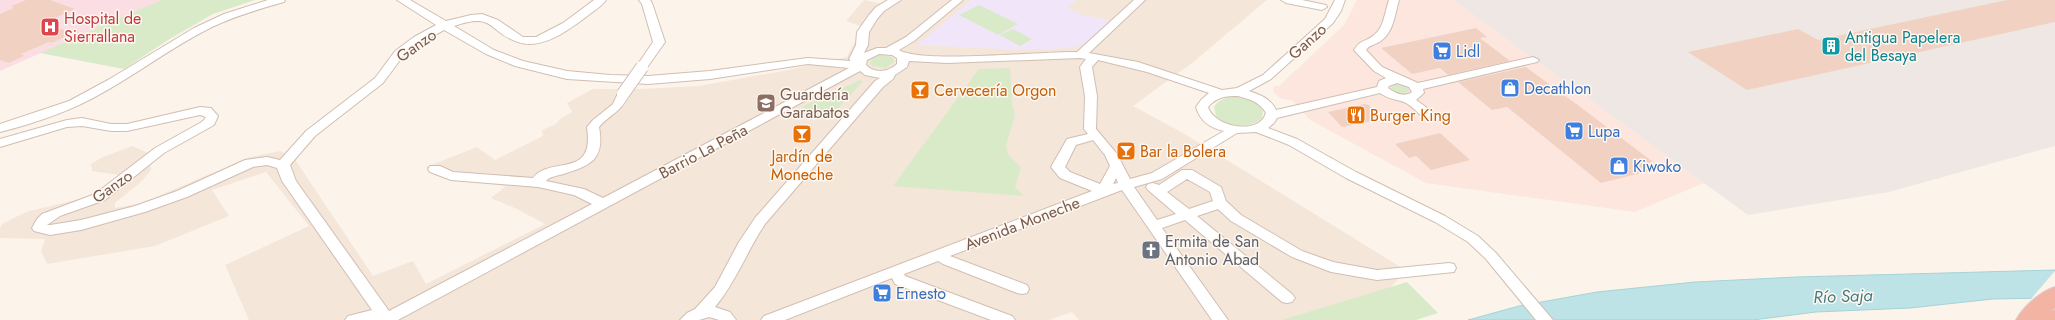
<svg xmlns="http://www.w3.org/2000/svg" width="2055" height="320" font-family="Jost,sans-serif">
<style>
.residential{fill:#f4e6d9}
.commercial{fill:#fce6de}
.industrial{fill:#eee7e3}
.education{fill:#f1e6f9}
.medical{fill:#fadee3}
.green{fill:#d8eac8}
.water{fill:#bee3e6;stroke:#a5d3d8}
.pier{fill:#fcf4ea}
.building{fill:#f1d2c2}
.lines{fill:none;stroke-linecap:round;stroke-linejoin:round}
.minor-casing{stroke:#d1beb2;stroke-width:2}
.highway-casing{stroke:#d9d1cd;stroke-width:2}
.minor{fill:#fff;fill-rule:evenodd}
.highway{fill:#f4b4a3;fill-rule:evenodd}
.minor-bridge-casing{stroke:#d1beb2;stroke-width:14;stroke-linecap:butt}
.minor-bridge{stroke:#fff;stroke-width:12}
.labels{text-anchor:middle;stroke-width:3;stroke-linejoin:round;paint-order:stroke}
.health-label{font-size:16px;fill:#be3a42;stroke:#fff8f1;text-anchor:start}
.culture-label{font-size:16px;fill:#0d838f;stroke:#fff8f1;text-anchor:start}
.street-label{font-size:16px;fill:#775a4d;stroke:#fff8f1}
.shop-label{font-size:16px;fill:#366cbe;stroke:#fff8f1;text-anchor:start}
.food-label{font-size:16px;fill:#c56008;stroke:#fff8f1;text-anchor:start}
.education-label{font-size:16px;fill:#785e54;stroke:#fff8f1;text-anchor:start}
.worship-label{font-size:16px;fill:#5b616d;stroke:#fff8f1;text-anchor:start}
.water-label{font-size:17px;font-style:italic;fill:#447b83;stroke:#fff8f1}
</style>
<rect width="100%" height="100%" fill="#fcf4ea"/>
<!-- residential -->
<path class="residential" d="M864 0 883 4 888 0H1267L1192 63 1133 106 1183 133 1407 271 1369 308 1329 320H1079L1072 312 1049 320H249L225 265 309 226 266 172 212 190 229 216 155 246 47 264 41 251 45 239 0 238V228L2 224 26 212 92 196 111 185 119 175 92 171 91 164 103 157 132 146 150 154 151 170 142 181 115 203V208L142 203 250 157 280 151 294 158 373 276 413 261 426 284 545 224 517 209 491 198 506 186 450 180 428 171 426 167 477 147 495 160 543 136 542 130 556 124 560 119 572 112 567 103 593 89H640L699 86 788 70 847 57 862 27 846 21Z"/>
<!-- commercial -->
<path class="commercial" d="M1357 0H1453L1704 183 1635 212 1426 183 1310 120 1292 100 1282 99 1273 92 1274 86H1279L1344 25Z"/>
<!-- industrial -->
<path class="industrial" d="M1453 0H2055V146L1889 192 1748 215Z"/>
<!-- education -->
<path class="education" d="M971 0H1074L1077 1 1066 8 1083 15 1110 20 1086 43 1071 48 1021 50 917 45Z"/>
<!-- medical -->
<path class="medical" d="M0 0H161L0 71Z"/>
<!-- green -->
<path class="green" d="M161 0H255L213 14 168 40 124 69 40 53Z
M979 5 1018 24 998 35 959 15Z
M1013 29 1032 39 1020 46 1000 35Z
M880 55 892 57 894 62 885 68 872 66 870 63 872 59Z
M1010 68 1012 104 1015 115 1006 145 1008 154 1021 168 1015 187 1024 196 893 186 979 69Z
M860 80 863 81 831 117 800 111 804 106Z
M1400 83 1408 87 1409 92 1401 94 1391 89 1392 84Z
M1238 97C1248 99 1259 102 1263 112L1262 118C1250 130 1228 127 1216 116L1214 107C1219 98 1229 97 1238 97Z
M1407 282 1438 313 1416 320H1282Z"/>
<!-- water -->
<path class="water" d="M2055 270V300L2045 298 1993 299 1910 308 1816 312 1753 320H1468L1519 306 1597 292 1695 282 1797 277Z"/>
<!-- pier -->
<path class="pier" d="M2055 271V302L2031 299 2048 279Z"/>
<!-- building -->
<path class="building" d="M26 0H50L75 9 44 23 70 32 64 35 67 36 52 43 49 42 21 54 24 56 9 63 0 60V14L14 8 11 6Z
M2007 0H2055V22L1747 90 1688 52 1798 29 1818 40Z
M1476 28 1487 37 1480 38 1510 61 1448 75 1440 68 1412 74 1381 48Z
M1526 67 1579 106 1661 168 1601 183 1507 107 1492 110 1458 82Z
M1365 104 1369 105 1382 119 1342 127 1328 112Z
M1440 133 1470 160 1431 170 1416 156 1409 158 1395 144Z"/>
<g class="lines">
<defs>
<path id="minor" d="M268 0H285L284 2C259 9 235 16 212 27 173 46 140 72 102 93 71 111 35 123 0 132V124L69 101 108 80 194 28 224 14Z
M397 0H410L446 21 471 15 482 14 498 20 523 37H536L563 23 594 0H606C602 6 595 10 590 14 571 28 543 51 518 42 486 31 496 12 454 26L494 50 523 61 567 71 610 75 648 76 710 71 808 58 851 61 849 59 856 45 857 32 869 15 876 7 888 0H901L884 11 877 19 869 32 868 45 864 53 877 48H886L906 37 952 0H963L914 41 899 50C922 64 1043 51 1077 52L1134 0H1145L1089 53 1138 62 1222 90 1237 88 1263 75 1325 19 1335 0H1345L1341 11 1333 23 1271 79 1249 91C1261 95 1271 99 1276 110L1377 87 1379 81 1386 78 1374 71 1354 50C1362 38 1365 43 1374 35 1384 28 1385 11 1389 0H1399C1395 13 1394 31 1382 40 1377 45 1370 44 1366 50L1382 67 1418 83 1533 57 1539 60 1537 62 1423 89 1424 93 1416 100 1437 115 1439 118 1437 121C1424 124 1416 107 1404 102 1396 99 1388 99 1380 93L1277 118 1274 123 1268 128 1297 139 1356 172 1445 216 1478 236 1496 253 1553 320H1536L1486 259 1468 242 1435 222 1346 178 1289 145 1256 132 1237 133 1162 179 1134 187 1157 220 1176 214 1148 190 1146 187 1148 184 1153 183 1159 185 1182 170H1192L1221 187 1226 201 1241 215 1302 251 1333 262 1377 270 1449 263 1454 264 1456 268 1454 272 1377 280 1331 272 1292 257 1231 221 1218 209 1197 216 1292 294 1295 298 1292 302 1287 303 1282 302 1185 220 1162 228 1228 320H1212L1122 190 950 256 1027 285 1029 289 1027 293 1022 294 1017 293 943 264 938 261 904 274 905 276 1012 316 1015 320H991L895 284 892 278 785 320H761L764 316 1092 191 1060 178 1051 167 1067 139 1088 134 1084 129 1085 96 1080 67 1086 59 1080 58 947 63 909 61 907 67 895 75 893 79 883 87 765 224C747 251 736 282 715 307L730 312 736 320H719L709 317 699 320H680L687 313 695 309 715 287 739 242 755 218 875 81 880 78 865 75 860 71 398 320H345L348 316 372 310 282 181 277 168 267 165 253 167 187 197 145 212 81 230 50 235 34 231 32 228 37 219 42 214 95 194 155 148 200 123 204 120 206 117 200 115 127 131H111L82 126 67 127 0 147V139L67 120 82 118 111 124H127L200 107 211 108 218 116 214 125 164 153 105 200 60 216 47 225H50L81 220 135 206 177 191 245 160 267 157 280 160 306 131 375 78 395 51 414 37 436 25ZM444 30 486 54 515 66 567 79 648 84 710 79 808 64 849 68 603 198 584 189 546 181C551 176 557 176 563 174 591 166 605 159 599 127 610 114 622 112 629 94L623 90 619 91 613 104 593 120 587 127C595 180 551 155 533 178L453 172 440 166H430L428 169 430 172 451 180 538 187 574 195 592 204 389 311 296 181 290 165 315 136 383 83 403 56 422 42ZM879 54 892 55 897 58V64C888 72 875 74 866 65L867 60ZM1098 60 1147 72 1209 93 1201 100 1196 107C1200 121 1210 128 1224 131L1152 173 1130 179 1117 154 1096 129 1097 96 1092 67ZM1397 83 1409 87 1412 92C1404 98 1395 93 1388 88L1389 86ZM1238 96C1249 99 1260 102 1266 113 1259 136 1214 127 1208 107 1216 97 1226 96 1238 96ZM1093 140 1105 155 1110 166 1100 184 1070 172 1065 167 1076 145ZM1116 178 1118 183 1113 184ZM1187 179 1210 192 1213 201 1189 209 1167 192Z
M639 0H650L652 3 665 42 646 69 642 70 636 67 653 42 642 4Z
M1281 0H1302L1326 5 1327 7 1322 10 1286 3Z"/>
<path id="highway" d="M2055 287V308L2051 311 2055 310V320H2016C2023 307 2041 291 2055 287Z"/>
</defs>
<!-- minor casing -->
<use href="#minor" class="minor-casing"/>
<!-- highway casing -->
<use href="#highway" class="highway-casing"/>
<!-- minor -->
<use href="#minor" class="minor"/>
<!-- highway -->
<use href="#highway" class="highway"/>
<defs>
<path id="minor-bridge" d="M623 94 642 67"/>
</defs>
<!-- minor-bridge casing -->
<use href="#minor-bridge" class="minor-bridge-casing"/>
<!-- minor-bridge -->
<use href="#minor-bridge" class="minor-bridge"/>
</g>
<!-- icons -->
<defs>
<symbol id="hospital-square" viewBox="-11 -11 22 22"><rect x="-9" y="-9" width="18" height="18" rx="4" fill="#e0444e" stroke="#fff8f1"/><path d="M-5-5h3v3.5h4V-5h3V5h-3V1.5h-4V5h-3Z" fill="#fff"/></symbol>
<symbol id="building-square" viewBox="-11 -11 22 22"><rect x="-9" y="-9" width="18" height="18" rx="4" fill="#0f9aa8" stroke="#fff8f1"/><path d="M-4-6H4V6H1V3H-1V6H-4ZM-2.5-4.3h1.7v1.8h-1.7ZM.8-4.3h1.7v1.8H.8ZM-2.5-1h1.7V.8h-1.7ZM.8-1h1.7V.8H.8Z" fill="#fff"/></symbol>
<symbol id="supermarket-square" viewBox="-11 -11 22 22"><rect x="-9" y="-9" width="18" height="18" rx="4" fill="#3f7fe0" stroke="#fff8f1"/><path d="M-6-5.5h2.5l.6 2H6L4.5 2H-2.5L-4.4-4H-6ZM-1.5 3.2a1.3 1.3 0 1 0 .1 0ZM3 3.2a1.3 1.3 0 1 0 .1 0Z" fill="#fff"/></symbol>
<symbol id="shop-square" viewBox="-11 -11 22 22"><rect x="-9" y="-9" width="18" height="18" rx="4" fill="#3f7fe0" stroke="#fff8f1"/><path d="M-5-2.5h2.3a2.7 3.5 0 0 1 5.4 0H5L5.5 6h-11ZM-1.5-2.5h3a1.5 2.3 0 0 0-3 0Z" fill="#fff"/></symbol>
<symbol id="bar-square" viewBox="-11 -11 22 22"><rect x="-9" y="-9" width="18" height="18" rx="4" fill="#e8710a" stroke="#fff8f1"/><path d="M-6-5H6L.8 .8V4.5H3.5V6h-7V4.5H-.8V.8Z" fill="#fff"/></symbol>
<symbol id="school-square" viewBox="-11 -11 22 22"><rect x="-9" y="-9" width="18" height="18" rx="4" fill="#8d6e63" stroke="#fff8f1"/><path d="M0-5L7-2L0 1L-7-2ZM-4 1L0 2.5L4 1V4Q0 6-4 4Z" fill="#fff"/></symbol>
<symbol id="restaurant-square" viewBox="-11 -11 22 22"><rect x="-9" y="-9" width="18" height="18" rx="4" fill="#e8710a" stroke="#fff8f1"/><path d="M-5-6h1v4h1v-4h1v4h1v-4h1v5L-1.5 .5V6h-2V.5L-5-1ZM5-6V6H3V1.5H1.5Q1.5-4 5-6Z" fill="#fff"/></symbol>
<symbol id="church-square" viewBox="-11 -11 22 22"><rect x="-9" y="-9" width="18" height="18" rx="4" fill="#6b7280" stroke="#fff8f1"/><path d="M-1.2-6h2.4v3.5h3.3v2.4h-3.3V6h-2.4V-.1h-3.3v-2.4h3.3Z" fill="#fff"/></symbol>
</defs>
<g fill-rule="evenodd">
<use href="#hospital-square" x="39" y="16" width="22" height="22"/>
<use href="#building-square" x="1820" y="35" width="22" height="22"/>
<use href="#supermarket-square" x="1431" y="40" width="22" height="22"/>
<use href="#shop-square" x="1499" y="77" width="22" height="22"/>
<use href="#bar-square" x="909" y="79" width="22" height="22"/>
<use href="#school-square" x="755" y="92" width="22" height="22"/>
<use href="#restaurant-square" x="1345" y="104" width="22" height="22"/>
<use href="#supermarket-square" x="1563" y="120" width="22" height="22"/>
<use href="#bar-square" x="791" y="123" width="22" height="22"/>
<use href="#bar-square" x="1115" y="140" width="22" height="22"/>
<use href="#shop-square" x="1608" y="155" width="22" height="22"/>
<use href="#church-square" x="1140" y="239" width="22" height="22"/>
<use href="#supermarket-square" x="871" y="282" width="22" height="22"/>
</g>
<g class="labels">
<!-- health labels -->
<g class="health-label">
<text x="64" y="24">Hospital de<tspan x="64" dy="18">Sierrallana</tspan></text>
</g>
<!-- culture labels -->
<g class="culture-label">
<text x="1845" y="43">Antigua Papelera<tspan x="1845" dy="18">del Besaya</tspan></text>
</g>
<!-- street labels -->
<g class="street-label">
<text transform="translate(1307 41) rotate(-42)" y="6">Ganzo</text>
<text transform="translate(416 45) rotate(-35)" y="6">Ganzo</text>
<text transform="translate(703 151) rotate(-28)" y="6">Barrio La Peña</text>
<text transform="translate(112 186) rotate(-35)" y="6">Ganzo</text>
<text transform="translate(1022 223) rotate(-21)" y="6">Avenida Moneche</text>
</g>
<!-- shop labels -->
<g class="shop-label">
<text x="1456" y="57">Lidl</text>
<text x="1524" y="94">Decathlon</text>
<text x="1588" y="137">Lupa</text>
<text x="1633" y="172">Kiwoko</text>
<text x="896" y="299">Ernesto</text>
</g>
<!-- food labels -->
<g class="food-label">
<text x="934" y="96">Cervecería Orgon</text>
<text x="1370" y="121">Burger King</text>
<text x="1140" y="157">Bar la Bolera</text>
<text x="802" y="162" text-anchor="middle">Jardín de<tspan x="802" dy="18">Moneche</tspan></text>
</g>
<!-- education labels -->
<g class="education-label">
<text x="780" y="100">Guardería<tspan x="780" dy="18">Garabatos</tspan></text>
</g>
<!-- worship labels -->
<g class="worship-label">
<text x="1165" y="247">Ermita de San<tspan x="1165" dy="18">Antonio Abad</tspan></text>
</g>
<!-- water labels -->
<g class="water-label">
<text transform="translate(1843 296) rotate(-2)" y="6">Río Saja</text>
</g>
</g>
</svg>
